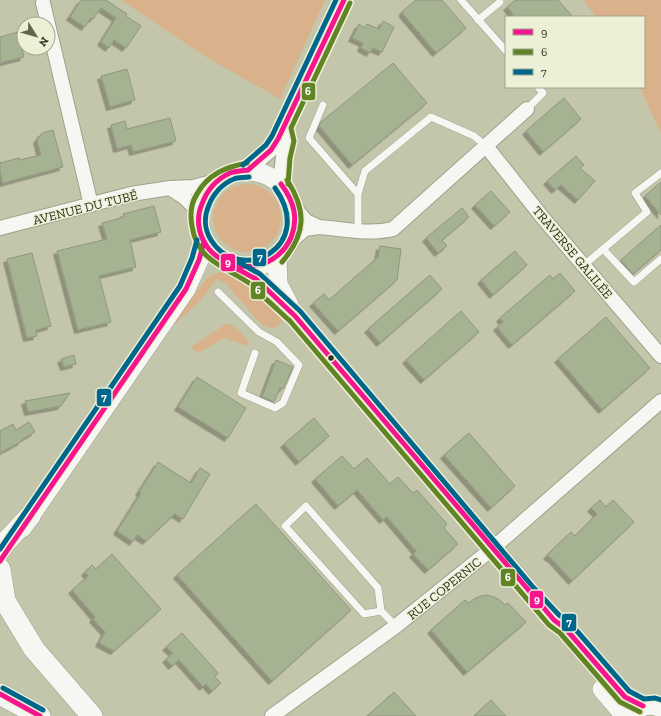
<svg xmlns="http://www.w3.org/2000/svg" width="661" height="716" font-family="'Zilla Slab',serif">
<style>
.green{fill:#d9b28b}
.building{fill:#a6b393;stroke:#909681;filter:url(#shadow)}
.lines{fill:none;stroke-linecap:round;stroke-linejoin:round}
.lane-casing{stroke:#9fa28c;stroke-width:8}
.street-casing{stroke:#9fa28c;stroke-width:16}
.secondary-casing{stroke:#9fa28c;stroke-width:20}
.primary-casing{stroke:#9fa28c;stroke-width:22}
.lane{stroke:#f6f6f2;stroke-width:7}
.street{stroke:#f6f6f2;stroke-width:14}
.secondary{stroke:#f6f6f2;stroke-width:19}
.primary{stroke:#f6f6f2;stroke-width:21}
.bus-1-casing{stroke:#ecf0d6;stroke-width:8}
.bus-2-casing{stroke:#ecf0d6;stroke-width:8}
.bus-3-casing{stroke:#ecf0d6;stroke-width:8}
.bus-1{stroke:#f5168d;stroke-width:5}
.bus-2{stroke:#618424;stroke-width:5}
.bus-3{stroke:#00678c;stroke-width:5}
.bus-dot{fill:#2f321d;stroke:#ecf0d6;stroke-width:1.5}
.labels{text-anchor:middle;stroke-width:3;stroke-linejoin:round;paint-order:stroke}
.street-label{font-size:13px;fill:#2f321d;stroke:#ecf0d6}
.line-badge{stroke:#ecf0d6;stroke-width:1.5}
.badge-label{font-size:11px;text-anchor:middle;font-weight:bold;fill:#fff}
</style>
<defs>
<filter id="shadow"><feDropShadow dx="-3.5" dy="3.5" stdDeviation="0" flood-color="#0004"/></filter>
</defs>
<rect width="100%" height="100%" fill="#c3c6aa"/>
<!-- green -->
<path class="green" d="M121 0H325L280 99 203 55Z
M583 0H661V133L658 128 640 87H644V17H596Z
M213 218a34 34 0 1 1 68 0a34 34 0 1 1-68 0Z
M228 271 236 273 279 312 282 321 278 326C271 330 266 327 260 323L225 283 217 279 199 302 176 323 174 321 207 278 217 273Z
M230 324 237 329 249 341 247 346 224 338 199 353 194 350 191 347 224 325Z"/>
<!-- building -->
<path class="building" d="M81 0H106L127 14 126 16 141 26 126 48 114 40 109 48 101 42 116 18 101 8 93 19 91 18 85 27 70 17Z
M416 0H442L466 28 436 53 403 14V11Z
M515 0H558L573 17H515L507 7Z
M383 21 394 27 382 52 373 48 370 53 361 48 363 43 352 38 359 24 365 28 367 24 379 29Z
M18 32 24 57 0 63V37Z
M393 63 427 103 352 165 319 126 321 122Z
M127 69 135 100 110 107 101 76Z
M564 98 581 119 543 152 526 131Z
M170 118 176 141 133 152 131 145 117 149 111 125 125 121 127 129Z
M53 130 63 167 3 183 0 172V163L19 158V160L41 155 37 140 42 133Z
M576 156 584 165 580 168 595 181 578 200 561 185 555 190 547 181Z
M661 182V215L645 196Z
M491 191 510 212 494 226 475 205Z
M154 206 161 232 130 240 136 267 99 276 111 322 78 330 57 251 107 239 102 223 124 217 123 214Z
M462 208 469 217 442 240 447 246 438 253 426 238Z
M661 225V250L633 274 621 260Z
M380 246 401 249 397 280 338 331 313 303 324 294 329 300 378 257Z
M515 251 527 265 493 295 481 280Z
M32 253 51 326 36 330 37 336 27 338 7 259Z
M560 273 575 291 512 345 497 327 503 322 500 318 550 275 553 279Z
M430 275 442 289 380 343 368 329Z
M461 311 479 332 424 380 406 360Z
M606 317 650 368 602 410 558 359Z
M74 355 76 364 64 367 61 359Z
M276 360 293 367 283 389 280 388 274 402 262 397Z
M197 377 246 408 228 438 178 407Z
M70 393 61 406 28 412 25 401Z
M314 418 329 436 299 462 284 444Z
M29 422 35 432 21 440 22 441 0 453V431L13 424 16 430Z
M469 433 515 486 491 508 444 455Z
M342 456 354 469 367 458 390 484 398 477 413 493 417 490 447 524 444 528 458 544 428 570 413 554 416 551 387 517 383 520 357 490 338 506 315 479Z
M158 462 191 483 200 468 210 474 183 519 175 514 146 541 137 535 133 542 117 531 141 493 139 492Z
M600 500 606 507 613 500 634 522 572 581 552 559 547 556 552 550 571 532 575 536 597 514 591 508Z
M256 504 351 610 272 681 177 575Z
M112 554 161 609 114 651 99 643 105 632 93 619 95 617 72 590 88 576 85 572 92 565 96 569Z
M487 595 494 597 500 600 505 605 508 603 526 622 467 672 431 630 465 600 469 603 474 599 481 596Z
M182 633 218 673 215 677 221 683 212 691 206 684 203 687 179 660 172 666 166 659 173 653 166 647Z
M394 692 416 716H367Z
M491 700 506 716H474Z"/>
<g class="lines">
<defs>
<path id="lane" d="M461 0 506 51
M478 20 500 2
M323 105 309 138 358 194
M527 109 543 93 538 87
M358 231V194L365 171 431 117 474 136 486 146
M603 249 634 282 661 259
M584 265 647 212 635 193 661 173
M218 292 259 332 277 342 299 365 283 403 275 408 241 393 255 353
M381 611 364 614 285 526 306 506 378 588 381 611 396 626"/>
<path id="street" d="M43 3 91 205
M486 146 543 218 661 356
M248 170 271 150 278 139 344 0
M281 184V174L283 157 287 141 284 127
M198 211 184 197 170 188 193 187 216 181
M319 227C344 229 369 235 393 229L527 109
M0 228 131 194 170 188
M289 243 305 229 319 227 306 221 294 207
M272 716 396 626 493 548 661 401"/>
<path id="secondary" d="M199 219a48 48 0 1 1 96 0a48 48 0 1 1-96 0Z
M277 257 278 284 289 305
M230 265 256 279 295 316 554 620 565 628 625 697 643 706
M22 528 186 289 199 260 204 242
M602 689 625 716
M634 713C641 705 651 703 661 708"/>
<path id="primary" d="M0 548 30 516
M0 569 5 601 34 649 92 716
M0 694 40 716"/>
</defs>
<!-- lane casing -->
<use href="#lane" class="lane-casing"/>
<!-- street casing -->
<use href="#street" class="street-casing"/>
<!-- secondary casing -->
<use href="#secondary" class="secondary-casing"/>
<!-- primary casing -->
<use href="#primary" class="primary-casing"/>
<!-- lane -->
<use href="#lane" class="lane"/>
<!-- street -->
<use href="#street" class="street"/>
<!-- secondary -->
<use href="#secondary" class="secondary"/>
<!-- primary -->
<use href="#primary" class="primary"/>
<defs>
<path id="bus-1" d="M248 170C242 171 235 171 230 173 217 179 207 190 202 204 196 217 198 233 206 245 212 255 221 260 232 264 266 275 300 247 294 211 292 201 287 192 281 184
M248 170 271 150 278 139 344 0
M230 265 256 279 295 316 554 620 565 628 625 697 643 706
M0 561 186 289 199 260 204 242
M0 694 40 716"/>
<path id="bus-2" d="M247 163C226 167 208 174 197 194 191 203 190 215 192 226 197 262 227 267 252 285 258 290 262 295 267 300 275 307 282 314 290 321L549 625 560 633 620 702 640 712
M288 184 290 158 294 141 291 128 350 3
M282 262C306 234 307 211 287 180"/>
<path id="bus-3" d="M243 165 266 145 272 136 336 0
M249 177C244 178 238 177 234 179 223 183 213 194 209 205 204 216 204 229 211 240 240 286 317 247 275 188
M233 259 260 274 300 311 533 587 559 615 570 623 629 691 644 699 655 698 661 700
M0 549 180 286 192 258 197 240
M3 688 43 710"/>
</defs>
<!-- bus-1 casing -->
<use href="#bus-1" class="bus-1-casing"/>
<!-- bus-2 casing -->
<use href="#bus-2" class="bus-2-casing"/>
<!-- bus-3 casing -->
<use href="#bus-3" class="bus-3-casing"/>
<!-- bus-1 -->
<use href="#bus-1" class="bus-1"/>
<!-- bus-2 -->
<use href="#bus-2" class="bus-2"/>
<!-- bus-3 -->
<use href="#bus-3" class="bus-3"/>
</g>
<!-- markers -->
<circle class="bus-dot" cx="331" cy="358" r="3.5"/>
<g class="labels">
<!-- street labels -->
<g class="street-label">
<text transform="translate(85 207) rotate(-14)" y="5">AVENUE DU TUBÉ</text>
<text transform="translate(573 252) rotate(50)" y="5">TRAVERSE GALILÉE</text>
<text transform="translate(444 588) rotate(-39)" y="5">RUE COPERNIC</text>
</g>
</g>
<g class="line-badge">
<rect x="301" y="82" width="15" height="19" rx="4" fill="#618424"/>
<rect x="252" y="248" width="15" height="19" rx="4" fill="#00678c"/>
<rect x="220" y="253" width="16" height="19" rx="4" fill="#f5168d"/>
<rect x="250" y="281" width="16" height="19" rx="4" fill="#618424"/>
<rect x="96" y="388" width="16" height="19" rx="4" fill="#00678c"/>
<rect x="500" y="568" width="16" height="19" rx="4" fill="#618424"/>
<rect x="529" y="590" width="15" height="19" rx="4" fill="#f5168d"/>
<rect x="561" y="613" width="16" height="19" rx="4" fill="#00678c"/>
</g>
<g class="badge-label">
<text x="308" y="95">6</text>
<text x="260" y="261">7</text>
<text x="228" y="266">9</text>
<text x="258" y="294">6</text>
<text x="104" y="401">7</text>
<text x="508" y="581">6</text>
<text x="537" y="603">9</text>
<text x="569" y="626">7</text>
</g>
<!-- legend -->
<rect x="505" y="16" width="140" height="72" fill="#ecf0d6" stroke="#a0a48c"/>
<rect x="513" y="29" width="20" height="6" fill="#f5168d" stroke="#a0a48c"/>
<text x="541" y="36" font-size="12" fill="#2f321d">9</text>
<rect x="513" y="49" width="20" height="6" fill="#618424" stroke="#a0a48c"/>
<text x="541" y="56" font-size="12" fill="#2f321d">6</text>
<rect x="513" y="69" width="20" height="6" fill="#00678c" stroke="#a0a48c"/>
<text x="541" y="76" font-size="12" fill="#2f321d">7</text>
<!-- north arrow -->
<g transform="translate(36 36) rotate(127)"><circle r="19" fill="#ecf0d6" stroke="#a0a48c"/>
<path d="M0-3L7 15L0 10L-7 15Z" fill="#63664e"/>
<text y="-6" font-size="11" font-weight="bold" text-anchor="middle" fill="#2f321d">N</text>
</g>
</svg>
